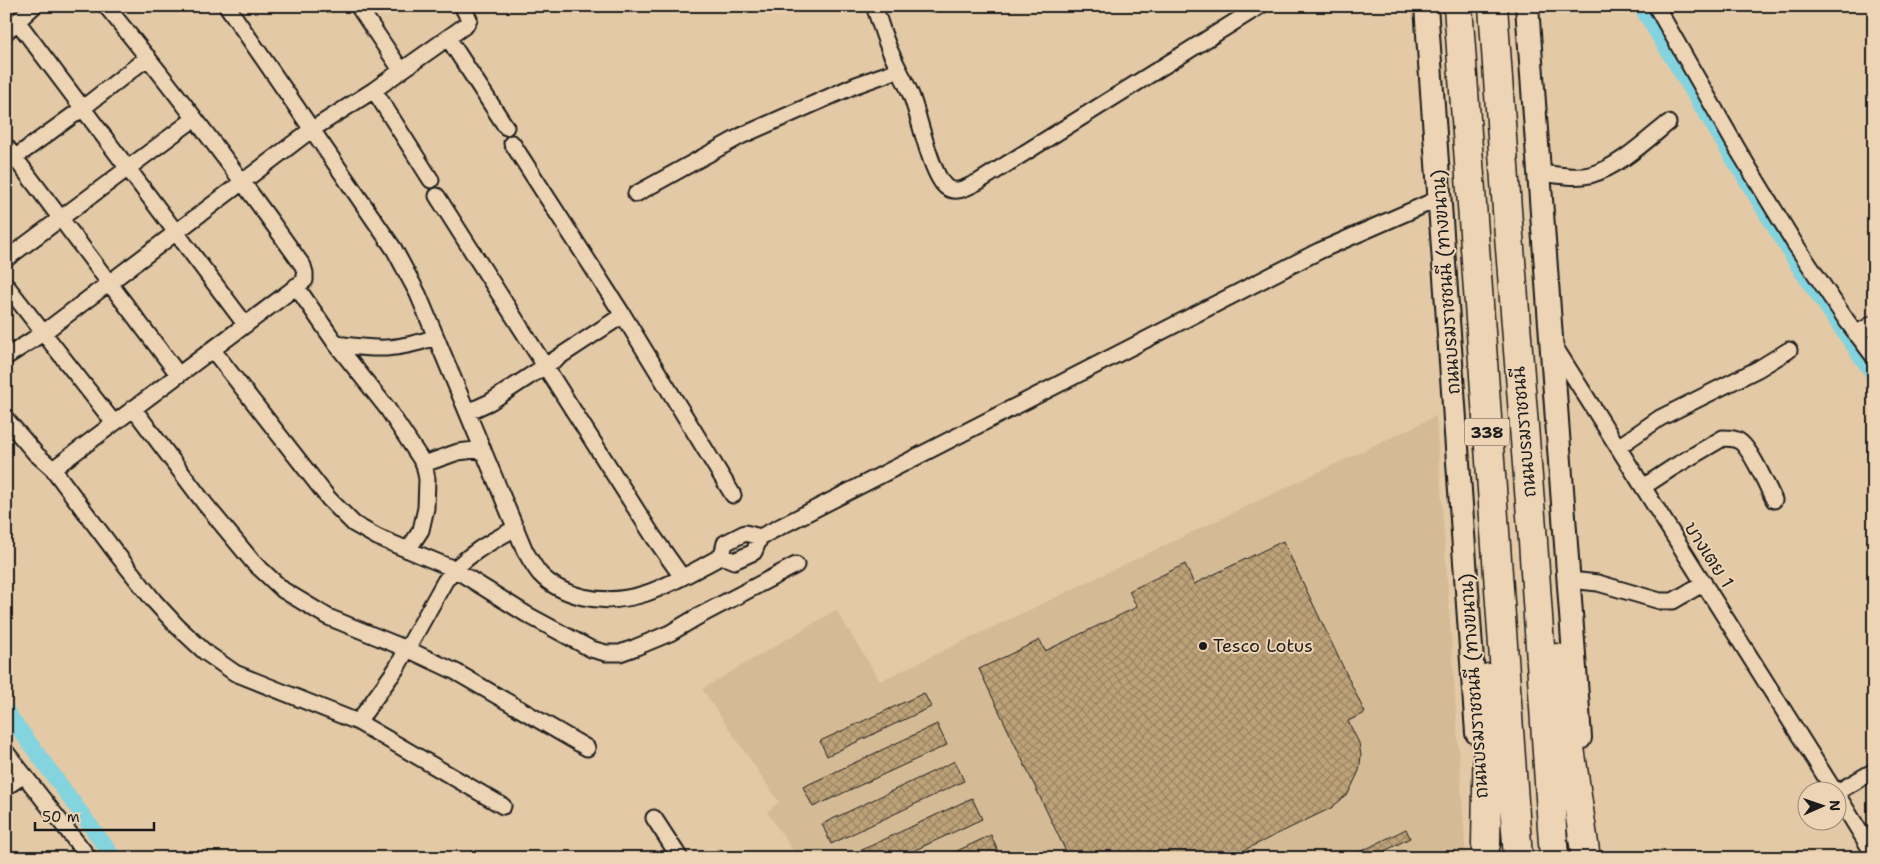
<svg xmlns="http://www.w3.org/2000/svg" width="1880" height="864" font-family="'Shantell Sans','Playpen Sans Thai',sans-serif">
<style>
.built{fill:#d4bb96}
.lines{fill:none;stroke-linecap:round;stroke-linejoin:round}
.canal{stroke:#83d4de;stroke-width:16}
.building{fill:url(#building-cross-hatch);stroke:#1c1c1c}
.street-casing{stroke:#1c1c1c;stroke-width:19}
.secondary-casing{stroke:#1c1c1c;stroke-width:26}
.highway-casing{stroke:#1c1c1c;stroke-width:31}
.street{stroke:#edd4b5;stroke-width:15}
.secondary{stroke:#edd4b5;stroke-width:22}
.highway{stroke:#edd4b5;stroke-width:28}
.poi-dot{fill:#1c1c1c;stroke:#edd4b5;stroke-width:2}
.labels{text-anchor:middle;stroke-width:4;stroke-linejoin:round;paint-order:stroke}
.shield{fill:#edd4b5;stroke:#5b534a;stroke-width:1}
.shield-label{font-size:16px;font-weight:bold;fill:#1c1c1c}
.street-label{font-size:18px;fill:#1c1c1c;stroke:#edd4b5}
.poi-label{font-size:18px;fill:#1c1c1c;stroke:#edd4b5;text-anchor:start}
</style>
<defs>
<pattern id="building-cross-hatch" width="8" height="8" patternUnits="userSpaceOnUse" patternTransform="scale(1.25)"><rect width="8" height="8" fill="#bea379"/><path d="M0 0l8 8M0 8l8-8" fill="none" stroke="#9a8462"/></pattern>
</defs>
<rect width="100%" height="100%" fill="#e3c9a5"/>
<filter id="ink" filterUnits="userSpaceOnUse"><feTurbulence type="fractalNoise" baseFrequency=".02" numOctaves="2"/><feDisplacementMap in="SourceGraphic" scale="10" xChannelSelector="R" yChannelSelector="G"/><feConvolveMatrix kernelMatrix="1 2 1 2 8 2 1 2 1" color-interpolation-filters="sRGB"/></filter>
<g filter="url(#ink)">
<!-- built -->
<path class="built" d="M1436 416 1466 858H798L767 812 779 802 702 689 836 610 880 681Z"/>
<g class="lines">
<!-- canal -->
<path class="canal" d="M1641 6 1801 270 1874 375
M6 711 114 858"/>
</g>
<!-- building -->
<path class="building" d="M925 6H940L929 13Z
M1283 541 1365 713 1348 721 1359 743 1361 756 1359 771 1348 794 1331 808 1228 858H1069L979 669 1040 640 1045 651 1137 607 1129 591 1185 564 1194 584Z
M924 693 931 707 827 756 820 741Z
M937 724 947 745 813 807 803 787Z
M955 761 964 781 831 844 822 824Z
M972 798 982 819 898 858H845Z
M1406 829 1410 838 1371 858H1348Z
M991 835 999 854 991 858H942Z"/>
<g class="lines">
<defs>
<path id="street" d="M227 6 394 249 418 294 525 551C530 559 534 567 540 574 551 586 567 593 583 597 636 609 676 580 722 556L734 561 754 552 760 537 1319 251 1440 198
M358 6 401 70
M874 6C880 22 884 38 891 53 897 67 905 80 911 95 919 115 931 175 946 187 957 195 968 186 978 182L1260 6
M1656 6 1738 150 1795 244 1847 321 1874 357
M17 21 245 324
M6 32 34 6
M448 38 506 127
M374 90 431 180
M512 143 623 315 733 495
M6 146 178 374
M6 164 83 108 148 57
M1539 173C1554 174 1574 179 1590 175 1617 168 1646 141 1668 123
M636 194 741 136 856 85 898 70
M437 196 653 536 682 577
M6 259 194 119
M6 285 114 423
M296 286 336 344 387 408 424 464 427 479 426 508 421 530 408 550
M1856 334 1874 323
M336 344C378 350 395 351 436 337
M1553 344 1835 792
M212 349 329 499 354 524 377 537 454 569 526 614 591 649 606 653H620L634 648 670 633 697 617 796 565
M6 357 43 333 311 130 374 90 466 25 469 19 462 6
M133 408 205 504 253 562 283 590 328 617 407 649 456 672 587 748
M468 412 490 402 623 315
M6 419 36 454 53 469 305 280V273L303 266C240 177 175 90 106 6
M1618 447 1660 418 1758 369 1789 350
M424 464 458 452 483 449
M53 469 116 553 154 601 177 626 205 652 235 673 358 722 503 806
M1643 487 1672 468 1723 438C1729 438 1734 438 1739 441 1750 447 1768 488 1774 500
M722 556 725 543 745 533 760 537
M1570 580 1598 583 1660 601H1673L1704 583
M358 722 396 669 445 581C462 557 490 542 516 528
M6 752 89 858
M6 787 24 775
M1837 792 1874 771
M1838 796 1874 855
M654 818 680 858"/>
<path id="secondary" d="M1426 6 1477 733
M1527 6 1580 738"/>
<path id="highway" d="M1458 6 1518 858
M1493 6 1507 210 1533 541 1554 858
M1557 658 1586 858
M1486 844 1489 678"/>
</defs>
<!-- street casing -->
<use href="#street" class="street-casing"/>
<!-- secondary casing -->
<use href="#secondary" class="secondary-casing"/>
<!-- highway casing -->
<use href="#highway" class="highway-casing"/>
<!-- street -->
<use href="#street" class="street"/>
<!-- secondary -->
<use href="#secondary" class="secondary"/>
<!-- highway -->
<use href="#highway" class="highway"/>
</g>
</g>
<!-- markers -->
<circle class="poi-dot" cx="1203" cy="646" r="5"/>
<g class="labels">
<!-- shield labels -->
<rect class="shield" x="1464.5" y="418.5" width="45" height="27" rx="4"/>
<g class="shield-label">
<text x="1487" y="438">338</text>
</g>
<!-- street labels -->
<g class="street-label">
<text transform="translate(1446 282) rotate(-94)" y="6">ถนนบรมราชชนนี (ทางขนาน)</text>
<text transform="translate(1524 432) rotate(-95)" y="6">ถนนบรมราชชนนี</text>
<text transform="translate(1709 555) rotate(57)" y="6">บางเตย 1</text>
<text transform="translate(1474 686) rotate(-94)" y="6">ถนนบรมราชชนนี (ทางขนาน)</text>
</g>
<!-- poi labels -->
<g class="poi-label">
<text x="1213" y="652">Tesco Lotus</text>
</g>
</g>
<!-- margin -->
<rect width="1880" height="864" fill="none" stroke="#edd4b5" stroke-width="25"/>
<rect x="12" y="12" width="1855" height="839" fill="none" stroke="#1c1c1c" stroke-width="2" filter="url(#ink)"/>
<!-- north arrow -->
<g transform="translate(1822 806) rotate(88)"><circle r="24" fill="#edd4b5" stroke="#998a78"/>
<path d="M0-4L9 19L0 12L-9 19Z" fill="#1c1c1c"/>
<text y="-8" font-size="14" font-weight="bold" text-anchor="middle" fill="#1c1c1c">N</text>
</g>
<!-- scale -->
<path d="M35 822v8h119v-8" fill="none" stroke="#1c1c1c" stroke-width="2.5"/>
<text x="42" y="822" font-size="15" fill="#1c1c1c" stroke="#edd4b5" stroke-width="4" paint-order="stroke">50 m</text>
</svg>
